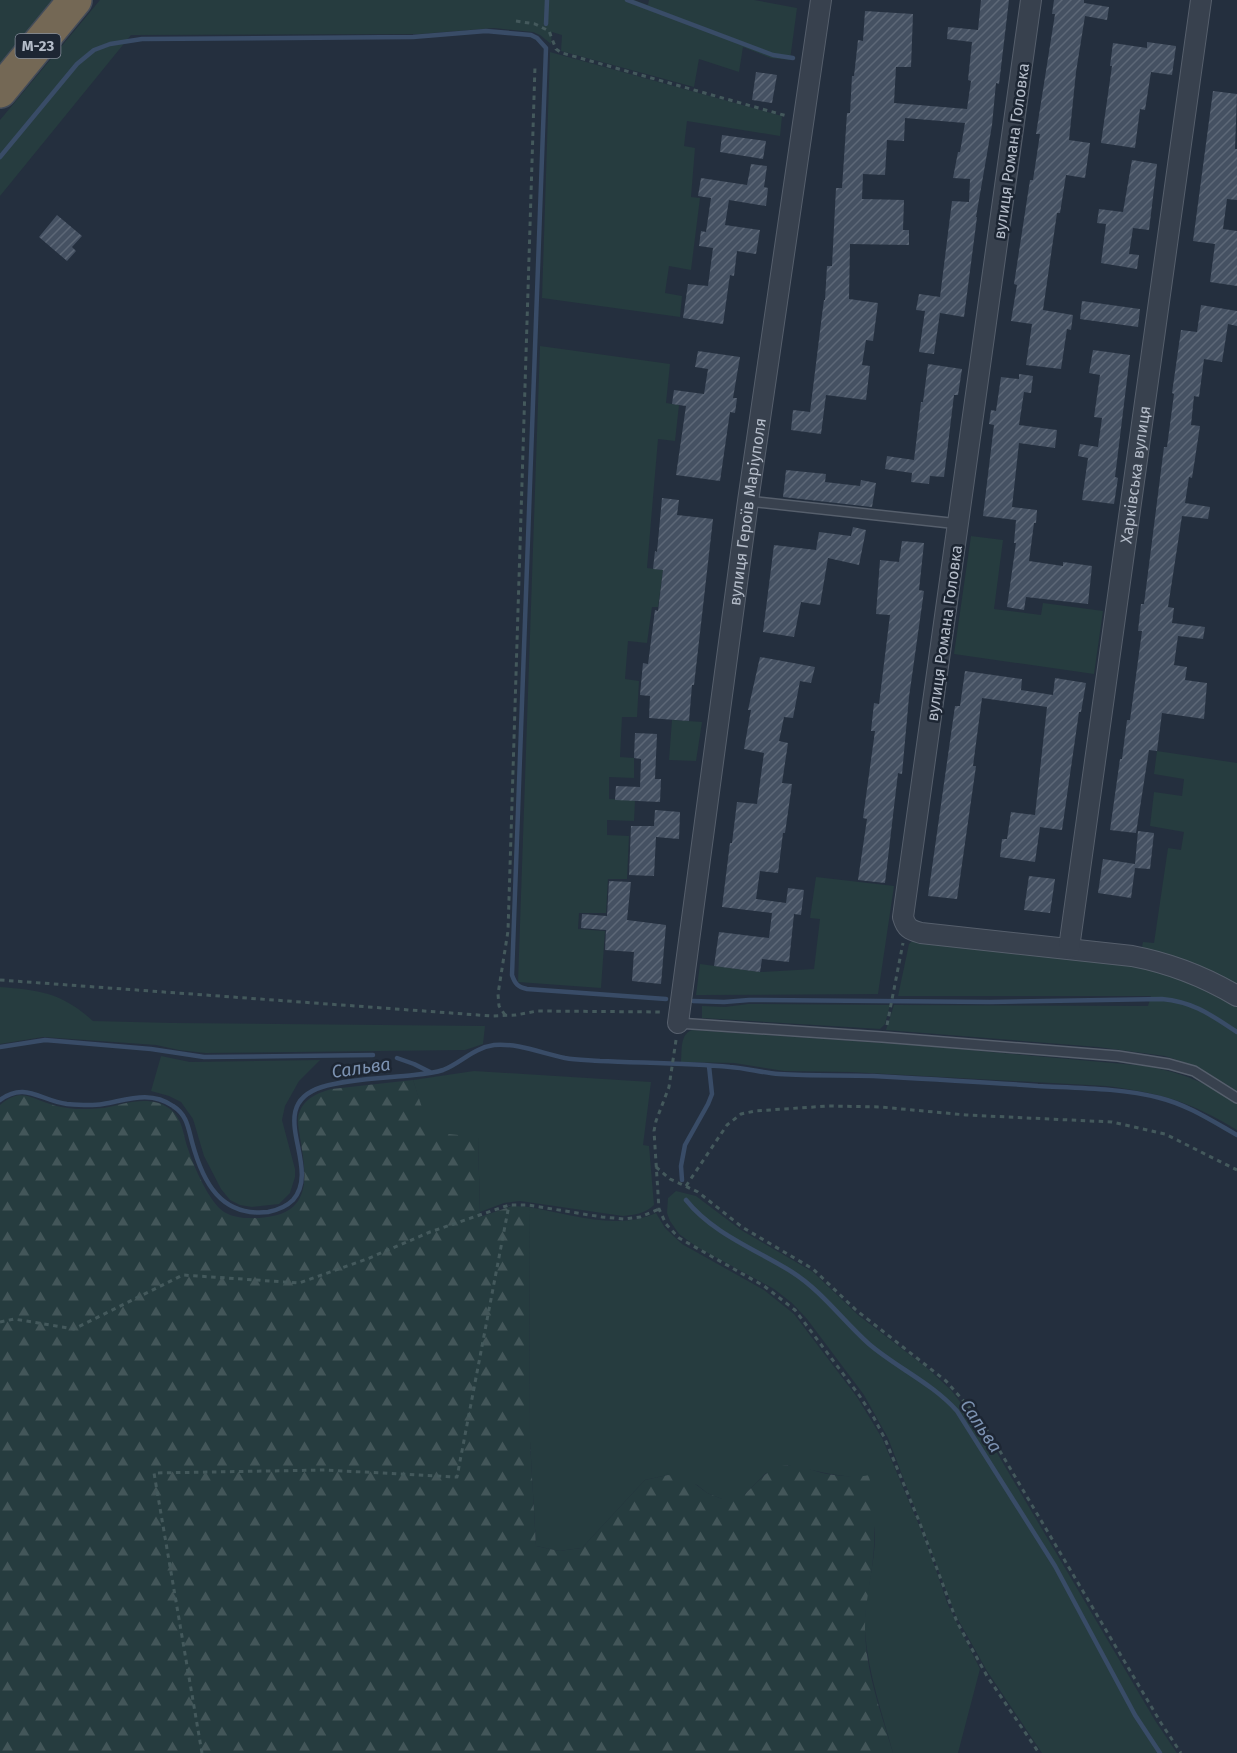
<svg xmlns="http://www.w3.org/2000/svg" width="1237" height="1753" font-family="'Fira Sans',sans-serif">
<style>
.green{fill:#263c3f}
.forest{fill:url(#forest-firs)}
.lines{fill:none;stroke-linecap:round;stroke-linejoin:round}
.stream{stroke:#394c67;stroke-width:4.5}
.building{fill:url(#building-hatch)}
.lane-casing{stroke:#565f6c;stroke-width:12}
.street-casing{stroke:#565f6c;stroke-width:22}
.highway-casing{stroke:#434c59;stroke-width:36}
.path{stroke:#44595c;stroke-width:3;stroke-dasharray:4.5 4.5;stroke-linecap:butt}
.lane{stroke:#38414e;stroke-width:9}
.street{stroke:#38414e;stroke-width:20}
.highway{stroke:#746855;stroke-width:33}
.labels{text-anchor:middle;stroke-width:5;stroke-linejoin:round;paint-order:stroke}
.shield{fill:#1d2633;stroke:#878f9c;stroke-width:1.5}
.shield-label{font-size:15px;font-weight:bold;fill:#b4bcc9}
.street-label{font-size:16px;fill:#b4bcc9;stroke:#1d2633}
.water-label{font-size:18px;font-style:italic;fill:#7c92b1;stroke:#1d2633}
</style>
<defs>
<pattern id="forest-firs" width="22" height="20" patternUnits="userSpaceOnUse" patternTransform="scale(1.5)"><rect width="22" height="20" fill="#263c3f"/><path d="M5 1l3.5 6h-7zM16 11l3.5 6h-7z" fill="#435659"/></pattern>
<pattern id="building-hatch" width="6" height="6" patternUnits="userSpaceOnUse" patternTransform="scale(1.5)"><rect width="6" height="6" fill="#455162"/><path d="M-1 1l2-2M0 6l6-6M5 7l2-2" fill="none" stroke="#5d6877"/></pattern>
</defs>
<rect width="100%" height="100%" fill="#242f3e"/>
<!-- green -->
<path class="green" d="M0 0H58L0 68Z
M100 0H634L648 5 649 0H754L797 8 790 60 771 58 743 47 739 72 699 59 694 87 561 51 562 35 552 32 551 44 540 35 533 32 494 28 420 34 131 35 0 196V120Z
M550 52 782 116 780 136 687 121 684 146 695 148 691 197 700 198 691 270 669 266 665 293 682 296 680 317 542 298Z
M540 346 670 364 666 403 679 405 675 441 658 439 647 568 663 570 658 607H652L647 643 628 641 625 679 639 681 637 717H622L620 757 634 758V778L609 777V799L635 800 634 821 607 820V835L629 836 627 879H608L606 913H579L578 929 605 931 601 988 518 982Z
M971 536 1003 540 994 609 1041 615 1043 603 1103 611 1094 674 954 654Z
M672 720 702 722 696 761 669 760Z
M1157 751 1237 763V988L1141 952 1143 942 1154 943 1168 848 1181 850 1184 832 1150 826 1154 792 1182 796 1184 779 1154 774Z
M816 877 894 886 878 994 696 995 700 964 760 972 814 969 820 919 810 918Z
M912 941 1109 961 1170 974 1237 1005V1091L1198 1067 1165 1056 1098 1047 886 1030 894 1005 1148 1006 1151 996H898L909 944Z
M0 987C40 990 62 993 93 1021L173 1023 485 1026 483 1044 465 1050 205 1053 179 1050 156 1045 43 1037 0 1044Z
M748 1004 890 1005 885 1024 880 1029 702 1018V1006L725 1007Z
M692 1030 925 1046 1146 1066C1186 1074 1203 1081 1237 1104V1130C1189 1101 1161 1093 1106 1086L850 1072 784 1071 734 1063 681 1062C682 1050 680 1034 692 1030Z
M161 1056 190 1062 320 1060 299 1081 285 1106 282 1120 295 1169V1177L290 1193 279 1204 252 1207 240 1205 230 1200 221 1189 204 1156 193 1119 181 1102 169 1096 151 1091Z
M474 1071 651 1082 643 1145 649 1146 654 1205C646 1213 635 1215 623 1216L520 1201 504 1203 480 1212 478 1138 429 1133 413 1080Z
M676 1191 696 1196 741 1230 813 1272 858 1315 927 1368 951 1390 990 1441 1156 1722 1177 1753H1042L987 1671 955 1614 888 1438 864 1395 807 1319 792 1303 774 1289 697 1247 679 1234 670 1221 667 1213 668 1198Z
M529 1207C570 1214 617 1231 656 1213L665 1228 682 1244 764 1290 794 1314 857 1397 882 1438 927 1544 948 1605 980 1669 958 1753H893C882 1713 868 1673 865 1632 863 1599 875 1568 875 1535 875 1519 863 1494 858 1478L830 1474 787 1465 765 1474 740 1499H722L707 1493 697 1485 668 1475 645 1480 582 1548 559 1551 536 1546 530 1442Z"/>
<!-- forest -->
<path class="forest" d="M413 1080 430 1132 478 1137 480 1217 512 1206 529 1207 530 1442 536 1546 559 1551 582 1548 645 1480 668 1475 687 1478 707 1493 722 1499H739C752 1489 762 1474 776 1468 791 1460 811 1471 827 1474 841 1476 856 1478 869 1475 874 1503 876 1529 873 1558 871 1581 865 1603 865 1627 865 1670 881 1712 893 1753H0V1105C20 1088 28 1097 50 1104 58 1107 67 1108 76 1109 85 1109 95 1109 104 1108 125 1104 150 1094 170 1109 183 1119 183 1135 188 1149 194 1167 209 1202 224 1212 237 1220 259 1219 273 1216 314 1208 305 1168 300 1137 299 1129 296 1119 300 1111 305 1098 320 1092 332 1089Z"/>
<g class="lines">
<!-- stream -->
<path class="stream" d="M627 0 773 55 793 58
M546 24 547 0
M0 157 77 64 94 50 110 44 142 39 413 37 486 31 531 35 537 38 546 48 512 975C515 984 518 987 527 989L666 999
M693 1001 724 1002 749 1000 990 1002 1162 999C1194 1002 1211 1015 1237 1032
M0 1047 45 1040 151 1049 204 1057 373 1055
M397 1058 414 1064 430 1072
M0 1100C25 1081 41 1101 67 1104 79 1105 92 1106 103 1104 127 1100 150 1090 173 1106 187 1115 188 1127 192 1142 203 1183 221 1217 268 1212 278 1210 286 1207 293 1200 323 1166 262 1106 322 1087 346 1079 388 1078 414 1075 424 1074 434 1073 443 1070 461 1063 473 1048 494 1045 518 1043 541 1053 565 1058 576 1060 588 1060 600 1061 643 1063 687 1063 730 1067 746 1068 763 1073 779 1074 811 1076 842 1075 873 1076 928 1079 983 1082 1038 1086 1078 1088 1121 1088 1160 1098 1188 1105 1212 1121 1237 1135
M682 1180 681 1166 685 1145 708 1104 712 1094 709 1066
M686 1200C713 1234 757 1250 792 1272 822 1291 843 1321 869 1344 897 1368 932 1383 957 1411L1055 1566 1135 1715 1160 1753"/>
</g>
<!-- building -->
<path class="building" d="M981 0H1009L999 84 996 83 992 125 976 217H977L964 317 940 313 934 354 919 352 925 311 916 310 919 294 940 297 952 201 969 202 970 179 953 178 958 152H960L965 123 905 118 904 141 887 140 885 175 863 174 862 199 904 200 903 230H909V245L850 244 849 299 878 303 873 341 866 340 862 365 870 366 866 400 826 395 821 434 791 430 793 410 810 412 822 315 824 300H825L827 266H832L836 188H842L847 113H850L852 76H854L858 40 863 41 865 11 913 14 911 67H896L894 103 967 109 971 81 968 80 972 42 947 39 948 27 978 30Z
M1054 0H1084V3L1109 7 1107 20 1085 16 1076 72 1069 140 1090 143 1085 178 1066 175 1060 213H1057L1043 310 1073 315 1071 330 1067 329 1061 369 1026 365 1032 324 1011 321 1017 285 1014 284 1030 180H1033L1040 134H1036L1055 14H1052Z
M1147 42 1176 46 1172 75 1151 72 1145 110 1140 109 1135 148 1101 143 1112 66H1110L1113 43 1147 48Z
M756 72 777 75 772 103 752 100Z
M1213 91 1237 94 1235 149H1237V200L1227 199 1223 229 1237 231V286L1210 282 1215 244 1193 241Z
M722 135 766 141 763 159 720 152Z
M1132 160 1157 164 1149 230 1133 228 1129 254 1139 255 1137 269 1101 263 1106 224 1097 223 1099 209 1123 212Z
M751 164 767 166 764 187 768 188 766 206 729 200 725 225 760 230 756 254 737 251 734 276 730 275 723 324 683 318 688 284 708 286 713 248 699 246 701 231 706 232 711 198 698 196 701 178 747 185Z
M57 215 82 236 72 247 76 251 67 261 39 237Z
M1082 301 1140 309 1138 327 1080 319Z
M1201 305 1237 311V326L1228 324 1222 362 1204 359 1199 397 1194 396 1191 425 1200 426 1192 478 1189 477 1185 503 1210 507 1208 519 1182 516 1168 607 1174 608 1172 623 1205 627 1203 639 1178 636 1174 665 1187 667 1185 680 1207 683 1204 719 1162 713 1157 751 1149 750 1136 833 1110 830 1120 759H1122L1127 720H1130L1142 631H1138L1141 604H1144L1164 447H1167L1174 394 1172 393 1181 330 1197 332Z
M1093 350 1130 355 1115 477 1118 478 1114 504 1082 500 1088 458 1078 456 1080 444 1098 447 1102 418 1094 417 1100 375 1089 373Z
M698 351 740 357 733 398H737L735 413 730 412 720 481 676 475 686 406 672 404 674 390 704 394 708 369 695 367Z
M928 364 962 369 958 395H954L944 477 930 476 929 484 911 482 912 473 885 469 887 456 914 460 921 402H923Z
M1019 374 1033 376 1031 393 1024 392 1019 425 1057 430 1055 448 1019 443 1012 507 1037 510 1036 523H1034L1029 561 1063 566V562L1092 566 1088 604 1026 597 1024 610 1007 607 1016 543H1014L1016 520 983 516 994 425 989 424 991 410 996 411 1001 377 1019 379Z
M786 470 826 474 825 482 860 486 861 480 876 483 872 507 783 497Z
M662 498 679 500 677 515 713 519 694 685H692L689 721 649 718 650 696 640 695 643 663 648 664 655 610 658 611 663 570 653 569 655 551 657 552Z
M853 527 866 530 859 565 828 558 820 605 801 602 794 637 763 632 774 545 816 550 819 532 851 536Z
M902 541 924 543 919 590 924 591 909 697 902 774 898 773 885 883 858 880 867 819 863 818 875 731H871L874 703 879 704 890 615 876 614 880 560 899 562Z
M760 657 815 667 811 683 800 681 793 718 784 717 779 741 788 743 782 783 792 784 785 833H783L778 873 760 871 756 899 786 903 788 888 804 890 801 915 794 914 789 962 762 959 760 972 714 966 719 932 769 938 772 913 722 907 730 843H732L737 802 757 804 764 753 744 749 751 710H748Z
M965 671 1022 679 1021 690 1053 695 1055 678 1086 683 1081 712H1079L1062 830 1040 827 1035 862 1000 857 1002 839H1007L1011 812 1035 815 1047 707 982 698 973 766H976L957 899 928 896 955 706H960Z
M635 733 657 734 655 779H661L660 802 615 800 616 786 640 787 641 759 634 758Z
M655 810 680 812 679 839 656 837 654 876 629 875 631 826H654Z
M1138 831 1154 833 1150 869 1135 868 1131 898 1098 893 1103 859 1135 864Z
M1029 876 1055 879 1050 913 1024 910Z
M609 881 631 882 627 920 666 925 661 984 632 981 634 952 605 950 606 930 581 928 582 914 607 916Z"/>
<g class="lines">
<defs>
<path id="lane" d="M748 501 959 524
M678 1023 882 1037 1118 1056 1169 1064 1194 1071 1237 1098"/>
<g id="street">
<path d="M1031 0 903 917C906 928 910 930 921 933L1132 956C1169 963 1205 977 1237 996"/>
<path id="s1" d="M1069 948 1201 0"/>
<path id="s2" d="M678 1023 748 501 821 0"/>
</g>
<path id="highway" d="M0 91 75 0"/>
</defs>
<!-- lane casing -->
<use href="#lane" class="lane-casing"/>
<!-- street casing -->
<use href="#street" class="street-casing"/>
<!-- highway casing -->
<use href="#highway" class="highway-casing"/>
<!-- path -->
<path class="path" d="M516 21 535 24 549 31 556 49 562 53 787 116
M0 980 492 1016 516 1015 537 1011 663 1012
M505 1015 499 1006 498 994 508 931 535 66
M887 1025 903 943
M676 1040 669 1087 656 1121 654 1131 659 1209 666 1224 679 1238 764 1286 795 1310 859 1395 874 1418 885 1439 919 1521 957 1622 987 1676 1039 1753
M656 1167 670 1179 698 1192 742 1227 813 1269 856 1310 946 1381 975 1414 991 1436 1161 1723 1181 1753
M686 1186 727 1125 741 1114 755 1111 828 1106 881 1107 966 1115 1112 1122 1165 1134 1237 1170
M0 1322 14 1319 74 1329 183 1275 299 1283 367 1259 430 1232 509 1205H528L602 1217 624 1219 640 1217 659 1209
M202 1753 154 1473 325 1470 457 1477 509 1205"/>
<!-- lane -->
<use href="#lane" class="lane"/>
<!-- street -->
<use href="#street" class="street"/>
<!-- highway -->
<use href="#highway" class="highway"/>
</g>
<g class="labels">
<!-- shield labels -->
<rect class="shield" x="15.5" y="34" width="45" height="24" rx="4.5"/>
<g class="shield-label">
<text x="38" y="51">М-23</text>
</g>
<!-- street labels -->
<g class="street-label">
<text transform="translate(1011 151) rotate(-82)" y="6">вулиця Романа Головка</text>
<text dy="6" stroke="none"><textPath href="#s1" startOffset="478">Харківська вулиця</textPath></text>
<text dy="6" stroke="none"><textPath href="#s2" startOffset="516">вулиця Героїв Маріуполя</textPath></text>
<text transform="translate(944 633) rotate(-82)" y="6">вулиця Романа Головка</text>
</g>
<!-- water labels -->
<g class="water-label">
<text transform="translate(361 1068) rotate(-8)" y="6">Сальва</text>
<text transform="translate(981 1426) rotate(56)" y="6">Сальва</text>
</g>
</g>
</svg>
